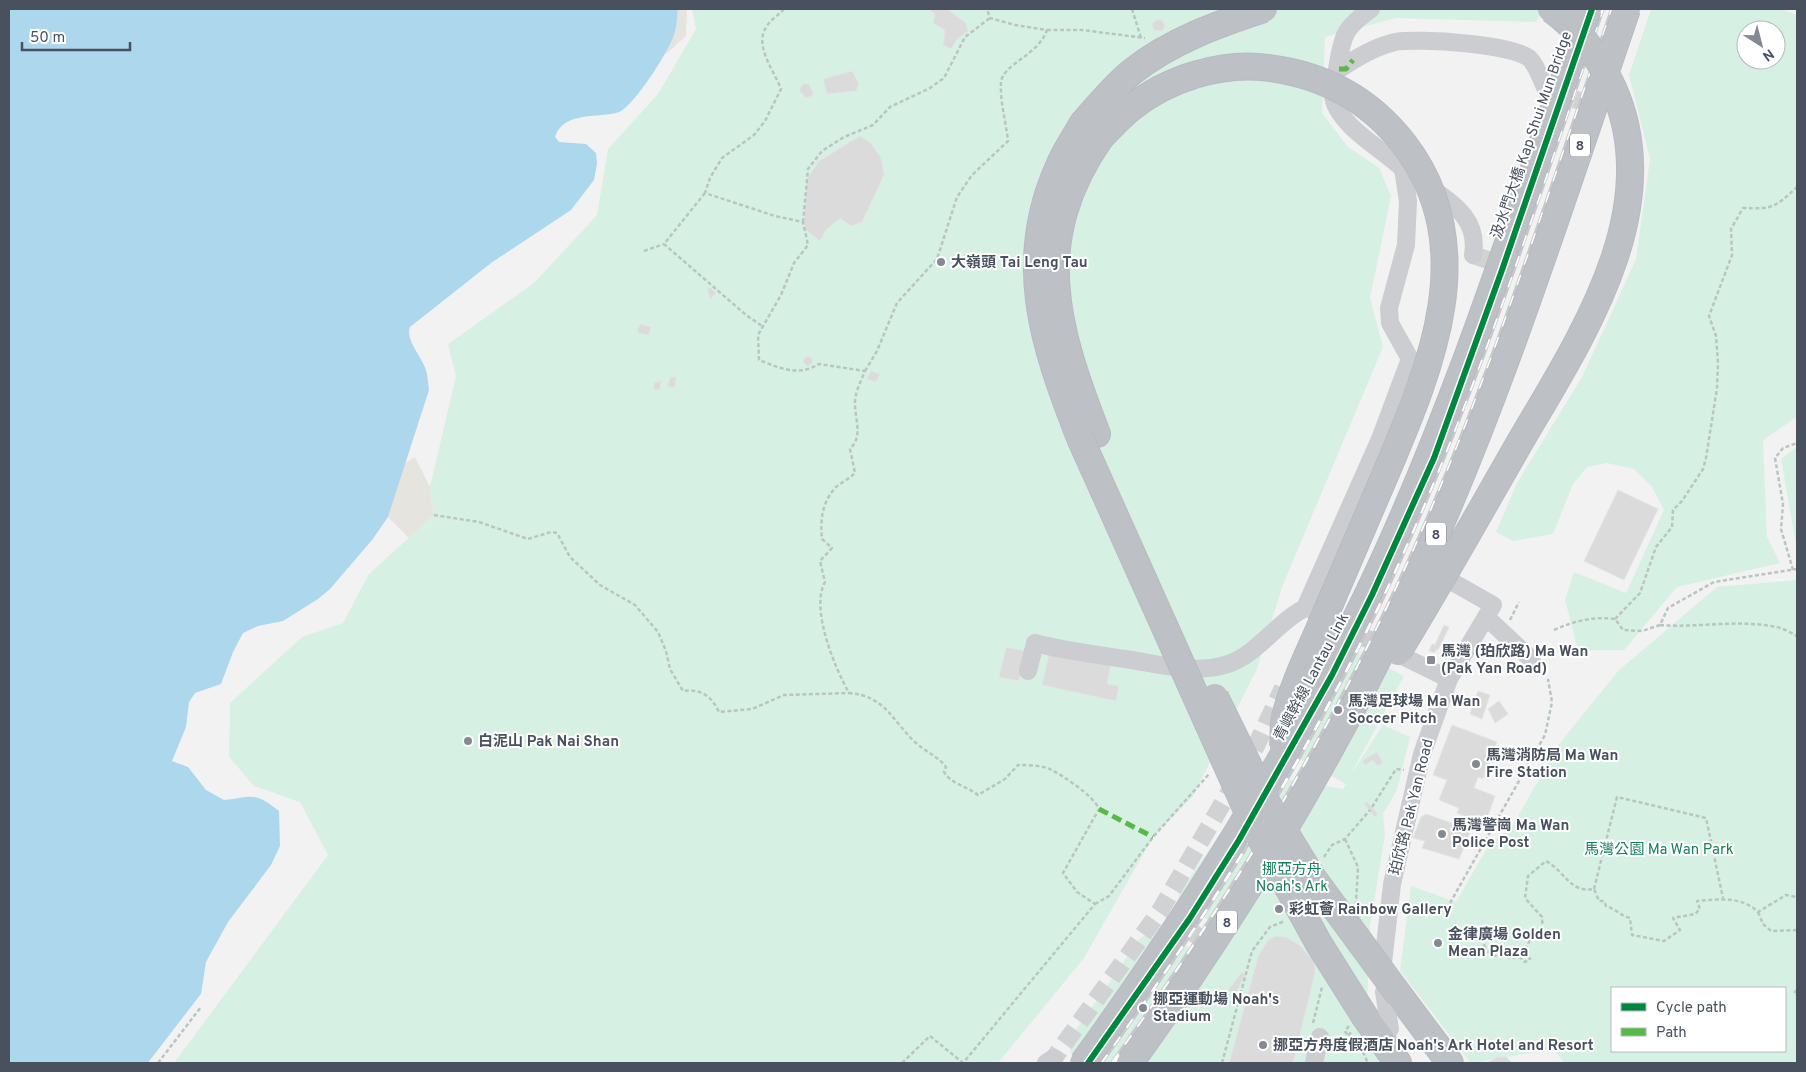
<svg xmlns="http://www.w3.org/2000/svg" width="1806" height="1072" font-family="Overpass,'Noto Sans TC',sans-serif">
<style>
.green{fill:#d7f0e4;fill-rule:evenodd}
.sand{fill:#e5e4df}
.water{fill:#add7ed}
.pier{fill:#f2f2f2}
.building{fill:#dbdbdc;stroke:#e3e4e5}
.lines{fill:none;stroke-linecap:round;stroke-linejoin:round}
.minor-tunnel{stroke:#d0d2d4;stroke-width:18;stroke-dasharray:18 9;stroke-linecap:butt}
.highway-casing{stroke:#b7bac1;stroke-width:28}
.path{stroke:#b9c5c2;stroke-width:2.5;stroke-dasharray:4 2.5;stroke-linecap:butt}
.minor{stroke:#cbcdd0;stroke-width:18}
.highway{stroke:#bdc1c6;stroke-width:26}
.rail-casing{stroke:#c6c8ca;stroke-width:5.5}
.rail{stroke:#fff;stroke-width:4;stroke-dasharray:11;stroke-linecap:butt}
.highway-bridge-casing{stroke:#b7bac1;stroke-width:28;stroke-linecap:butt}
.highway-bridge{stroke:#bdc1c6;stroke-width:26}
.quiet{stroke:#58b947;stroke-width:5;stroke-dasharray:10 5;stroke-linecap:butt}
.cycleway-casing{stroke:#fff;stroke-width:9}
.cycleway{stroke:#00873e;stroke-width:6}
.poi-dot{fill:#848992;stroke:#fff;stroke-width:2}
.labels{text-anchor:middle;stroke-width:4;stroke-linejoin:round;paint-order:stroke}
.shield{fill:#fff;stroke:#80858e;stroke-width:1}
.shield-label{font-size:14px;font-weight:bold;fill:#49515e}
.street-label{font-size:15px;fill:#49515e;stroke:#fff}
.poi-label{font-size:15px;font-weight:bold;fill:#49515e;stroke:#fff;text-anchor:start}
.park-label{font-size:15px;fill:#19805b;stroke:#fff}
</style>
<rect width="100%" height="100%" fill="#f2f2f2"/>
<!-- green -->
<path class="green" d="M692 9H1543L1536 22 1396 18 1325 37 1322 113 1348 147 1379 168 1391 196 1370 298 1383 347 1282 587 1257 669 1193 796 1153 837 1084 958 998 1063H174L328 855 300 802 254 786 229 757 230 703 302 637 343 623 369 574 434 515 430 487 456 376 448 344 534 283 597 215 608 149 658 94 696 29Z
M1651 9H1782L1797 15V417L1763 440 1767 537 1780 563 1677 587 1624 650H1578L1565 600 1574 572 1626 593 1664 510 1652 487 1634 469 1607 463 1587 467 1573 484 1553 534 1513 541 1496 532 1517 483 1582 377 1636 259 1650 159 1629 75ZM1746 30H1776V60H1746Z
M1797 447V550L1781 459Z
M1797 580V1063H1564L1554 1049 1471 1063 1400 971 1411 886 1456 902 1491 841 1510 830 1559 744 1619 670 1717 587ZM1612 988H1785V1051H1612Z
M1331 637 1404 676 1350 776 1383 725 1410 737 1397 790 1383 814 1385 835 1370 926 1367 1006 1388 1063H1086L1071 1053 1069 1045 1071 1037 1140 938 1159 928 1212 963 1233 938 1179 899V893L1262 774 1343 789 1346 784 1272 744Z"/>
<!-- sand -->
<path class="sand" d="M678 9H687L686 36 665 55 675 33Z
M415 457 430 487 434 515 409 538 388 517 404 464Z"/>
<!-- water -->
<path class="water" d="M9 9H678C677 17 677 27 674 35 669 51 634 106 619 112 599 119 564 110 555 137L559 142 586 144 596 153 597 163 594 180 571 210 491 263 410 327C405 340 422 357 426 370 428 377 428 384 429 390L388 517 372 540 330 589 318 599 283 621 258 626 243 633 233 652 221 684 195 693 189 702 186 727 172 761 188 767 206 790 224 800C253 797 254 791 279 811L280 846 271 865 228 922 206 962 201 994 148 1063H9Z"/>
<!-- pier -->
<path class="pier" d="M201 994 203 995 151 1063H148Z"/>
<!-- building -->
<path class="building" d="M928 9H947L966 23 968 31 958 38 951 49 943 45 945 30 933 23 935 14Z
M1156 20H1162L1165 26 1162 31 1154 30 1152 24Z
M852 71 859 84 856 91 827 94 823 79Z
M803 84H809L814 95 806 98 799 90Z
M860 136 870 142 881 158 884 175 862 222 851 226 840 218 826 230 820 241 805 229 804 222 807 179 819 161Z
M707 288H711L716 293 710 299Z
M641 324 651 327 649 335 639 333 637 330Z
M803.5 361a4.5 4.5 0 1 1 9 0a4.5 4.5 0 1 1-9 0Z
M871 371 880 374 876 382 867 379Z
M670 377H676L675 387H668Z
M661 381 660 389 654 390V383Z
M1618 490 1658 509 1624 580 1584 561Z
M1444 625 1449 627 1438 650H1436L1434 653 1429 651 1432 644 1435 645Z
M1006 647 1025 651 1019 681 999 677Z
M1050 650 1111 663 1107 684 1119 686 1116 701 1042 685Z
M1478 691 1490 695 1482 719 1470 714Z
M1499 701 1508 714 1495 723 1488 709Z
M1452 725 1497 742 1483 779 1478 777 1474 788 1495 796 1485 824 1457 813 1459 808 1439 800 1447 780 1433 775Z
M1377 752 1383 763 1377 766 1373 760 1365 765 1362 761Z
M1367 802 1378 814 1375 817 1364 804Z
M1426 814 1471 830 1459 859 1422 848 1425 841 1413 838 1421 817Z
M1277 902 1283 903 1281 915 1275 914Z
M1275 936 1286 937 1299 945 1314 961 1315 973 1293 1063H1229L1258 957 1268 940Z
M1242 972 1245 975 1236 993 1228 990Z
M1498 1057H1506L1512 1063H1487Z"/>
<g class="lines">
<!-- minor-tunnel -->
<path class="minor-tunnel" d="M1549 91 1602 108
M1473 255 1543 279
M1171 918 1217 949
M1062 1063 1054 1058 1160 911 1256 746 1283 688"/>
<defs>
<path id="highway" d="M1097 434C1055 326 1029 240 1101 137
M1080 438C1044 346 1015 263 1059 166 1065 151 1075 137 1083 123
M1399 995 1450 1063
M1365 1017 1398 1063"/>
</defs>
<!-- highway casing -->
<use href="#highway" class="highway-casing"/>
<!-- path -->
<path class="path" d="M784 9C779 15 771 19 767 26 753 45 774 70 781 89L765 121 754 135 722 158 710 178 705 193 775 216 803 222 808 245 794 263 781 295 758 335 759 360C780 368 798 377 819 364L865 371C861 381 856 390 855 401 854 418 864 435 850 449L855 473C849 479 842 482 836 487 822 502 820 520 822 539L832 548 820 561 825 582C810 609 835 668 849 693 886 696 892 721 916 743 926 752 939 757 946 767L944 772C952 785 967 786 978 795L1005 779 1018 765C1028 765 1040 765 1050 769 1062 775 1095 797 1099 809L1063 873 1077 892 1095 904 963 1063
M1132 9 1141 38
M1047 30H1082L1145 38
M705 193 664 244 746 315 762 326
M803 222 808 169 822 151 844 137 873 125 890 107 930 88 944 78 965 37 990 18
M644 251 664 244
M865 371 877 351 897 303 937 259 957 197 972 175 1008 141C1006 122 1000 102 1001 83 1002 64 1038 56 1047 30L1015 25 990 18 987 9
M434 515 479 522 528 539 551 532 557 533 570 557 600 585 635 605 658 632 666 651 670 669 683 691C701 688 712 697 719 712L752 709 784 695 849 693
M1793 570 1781 529 1783 504 1775 458 1783 448 1797 443
M1615 619 1640 593 1656 547 1672 527 1673 510 1682 501 1703 469 1706 458 1717 388 1718 363 1716 336 1709 316 1732 255 1731 229 1743 208C1774 209 1774 208 1797 187
M1510 620 1519 602
M1660 625C1699 628 1738 619 1776 627 1783 628 1791 633 1797 636
M1554 630C1574 621 1594 616 1615 619L1623 630 1642 631 1660 625 1668 608 1714 582 1797 569
M1491 659 1497 647
M1372 807 1396 769 1404 770
M1345 839 1358 867 1356 902
M1324 857 1332 845 1345 839 1370 810
M1594 889 1617 797 1706 818 1723 898
M1450 903 1545 735 1552 702 1548 679
M1095 904 1109 896 1153 837 1209 774
M1758 912 1763 924 1771 931 1797 930
M1475 958 1485 944V950L1496 956 1521 958 1525 962 1530 959 1524 953 1534 931 1543 933 1542 917 1525 898 1528 876 1546 861C1566 872 1569 893 1594 889L1599 901H1604L1606 906C1616 909 1621 916 1630 918L1632 935 1664 941 1680 930 1673 918 1695 914 1700 909 1697 901C1718 899 1742 896 1758 912L1786 895 1797 897
M1797 990 1794 993 1797 995
M1313 1023 1322 987
M1349 1026 1345 1031 1348 1036 1351 1032
M1360 1046 1368 1063
M158 1063 201 1007
M902 1063 930 1036 963 1063
M1222 1063 1252 951 1270 927 1285 921"/>
<!-- minor -->
<path class="minor" d="M1337 71C1354 59 1374 47 1395 42 1418 38 1515 44 1530 59 1537 66 1542 81 1546 90
M1428 186C1453 204 1479 219 1473 255
M1315 613 1449 679
M1486 617 1532 660
M1028 671 1035 643C1065 651 1095 654 1125 659 1158 664 1195 675 1228 664 1258 654 1277 622 1305 608L1380 439 1410 359 1390 323 1389 308 1406 245 1408 201 1403 169C1384 150 1338 126 1333 97 1332 87 1337 73 1338 63 1343 33 1346 27 1371 9
M1383 963 1392 884 1422 754 1449 679 1493 605 1433 571
M1384 992 1390 1029
M1046 1063 1054 1058
M1314 1063 1320 1037"/>
<!-- highway -->
<use href="#highway" class="highway"/>
<defs>
<path id="rail" d="M1100 1063C1207 916 1303 763 1381 600 1471 410 1534 207 1602 9
M1113 1063C1217 918 1312 766 1389 605 1481 413 1544 209 1613 9"/>
</defs>
<!-- rail casing -->
<use href="#rail" class="rail-casing"/>
<!-- rail -->
<use href="#rail" class="rail"/>
<defs>
<path id="highway-bridge" d="M1083 123C1099 105 1114 86 1133 71 1171 41 1218 24 1264 9
M1101 137C1110 128 1119 118 1130 109 1166 79 1222 61 1269 68 1324 75 1370 100 1404 144 1483 247 1430 369 1386 473 1365 522 1344 571 1323 620 1310 651 1293 684 1285 717 1283 726 1284 737 1283 747
M1080 438 1254 826 1319 944 1365 1017
M1398 652C1439 585 1477 517 1516 449 1576 345 1669 212 1613 88 1599 57 1579 29 1551 9
M1215 697 1267 803 1313 878 1399 995
M1083 1063C1191 914 1288 760 1368 594 1458 406 1520 206 1588 9
M1130 1063C1233 920 1326 769 1402 610 1494 416 1558 211 1627 9"/>
</defs>
<!-- highway-bridge casing -->
<use href="#highway-bridge" class="highway-bridge-casing"/>
<!-- highway-bridge -->
<use href="#highway-bridge" class="highway-bridge"/>
<!-- quiet -->
<path class="quiet" d="M1339 69H1346L1353 60
M1099 809 1153 837"/>
<defs>
<path id="cycleway" d="M1088 1063 1190 918 1239 840 1332 675 1372 595 1434 458 1502 270 1592 9"/>
</defs>
<!-- cycleway casing -->
<use href="#cycleway" class="cycleway-casing"/>
<!-- cycleway -->
<use href="#cycleway" class="cycleway"/>
</g>
<!-- markers -->
<g class="poi-dot">
<circle cx="941" cy="262" r="5"/>
<rect x="1426" y="655" width="10" height="10" rx="2.5"/>
<circle cx="1338" cy="710" r="5"/>
<circle cx="468" cy="741" r="5"/>
<circle cx="1476" cy="764" r="5"/>
<circle cx="1442" cy="834" r="5"/>
<circle cx="1279" cy="909" r="5"/>
<circle cx="1438" cy="943" r="5"/>
<circle cx="1143" cy="1008" r="5"/>
<circle cx="1263" cy="1045" r="5"/>
</g>
<g class="labels">
<!-- shield labels -->
<g class="shield">
<rect x="1570" y="133.5" width="20" height="23" rx="4"/>
<rect x="1426" y="522.5" width="20" height="23" rx="4"/>
<rect x="1217" y="910.5" width="20" height="23" rx="4"/>
</g>
<g class="shield-label">
<text x="1580" y="150">8</text>
<text x="1436" y="539">8</text>
<text x="1227" y="927">8</text>
</g>
<!-- street labels -->
<g class="street-label">
<text transform="translate(1531 135) rotate(-71)" y="5">汲水門大橋 Kap Shui Mun Bridge</text>
<text transform="translate(1311 677) rotate(-62)" y="5">青嶼幹線 Lantau Link</text>
<text transform="translate(1411 807) rotate(-76)" y="5">珀欣路 Pak Yan Road</text>
</g>
<!-- poi labels -->
<g class="poi-label">
<text x="951" y="267">大嶺頭 Tai Leng Tau</text>
<text x="1441" y="656">馬灣 (珀欣路) Ma Wan<tspan x="1441" dy="17">(Pak Yan Road)</tspan></text>
<text x="1348" y="706">馬灣足球場 Ma Wan<tspan x="1348" dy="17">Soccer Pitch</tspan></text>
<text x="478" y="746">白泥山 Pak Nai Shan</text>
<text x="1486" y="760">馬灣消防局 Ma Wan<tspan x="1486" dy="17">Fire Station</tspan></text>
<text x="1452" y="830">馬灣警崗 Ma Wan<tspan x="1452" dy="17">Police Post</tspan></text>
<text x="1289" y="914">彩虹薈 Rainbow Gallery</text>
<text x="1448" y="939">金律廣場 Golden<tspan x="1448" dy="17">Mean Plaza</tspan></text>
<text x="1153" y="1004">挪亞運動場 Noah's<tspan x="1153" dy="17">Stadium</tspan></text>
<text x="1273" y="1050">挪亞方舟度假酒店 Noah's Ark Hotel and Resort</text>
</g>
<!-- park labels -->
<g class="park-label">
<text x="1659" y="854">馬灣公園 Ma Wan Park</text>
<text x="1292" y="874">挪亞方舟<tspan x="1292" dy="17">Noah's Ark</tspan></text>
</g>
</g>
<!-- border -->
<rect width="1806" height="1072" fill="none" stroke="#49515e" stroke-width="20"/>
<!-- legend -->
<rect x="1611" y="987" width="175" height="65" fill="#ffffff" stroke="#b6b9bf"/>
<rect x="1621" y="1003" width="25" height="8" fill="#00873e" stroke="#b6b9bf"/>
<text x="1656" y="1012" font-size="15" fill="#49515e">Cycle path</text>
<rect x="1621" y="1028" width="25" height="8" fill="#58b947" stroke="#b6b9bf"/>
<text x="1656" y="1037" font-size="15" fill="#49515e">Path</text>
<!-- north arrow -->
<g transform="translate(1761 45) rotate(144)"><circle r="24" fill="#ffffff" stroke="#b6b9bf"/>
<path d="M0-4L9 19L0 12L-9 19Z" fill="#848992"/>
<text y="-8" font-size="14" font-weight="bold" text-anchor="middle" fill="#49515e">N</text>
</g>
<!-- scale -->
<path d="M22 42v8h108v-8" fill="none" stroke="#49515e" stroke-width="2.5"/>
<text x="30" y="42" font-size="15" fill="#49515e" stroke="#ffffff" stroke-width="4" paint-order="stroke">50 m</text>
</svg>
